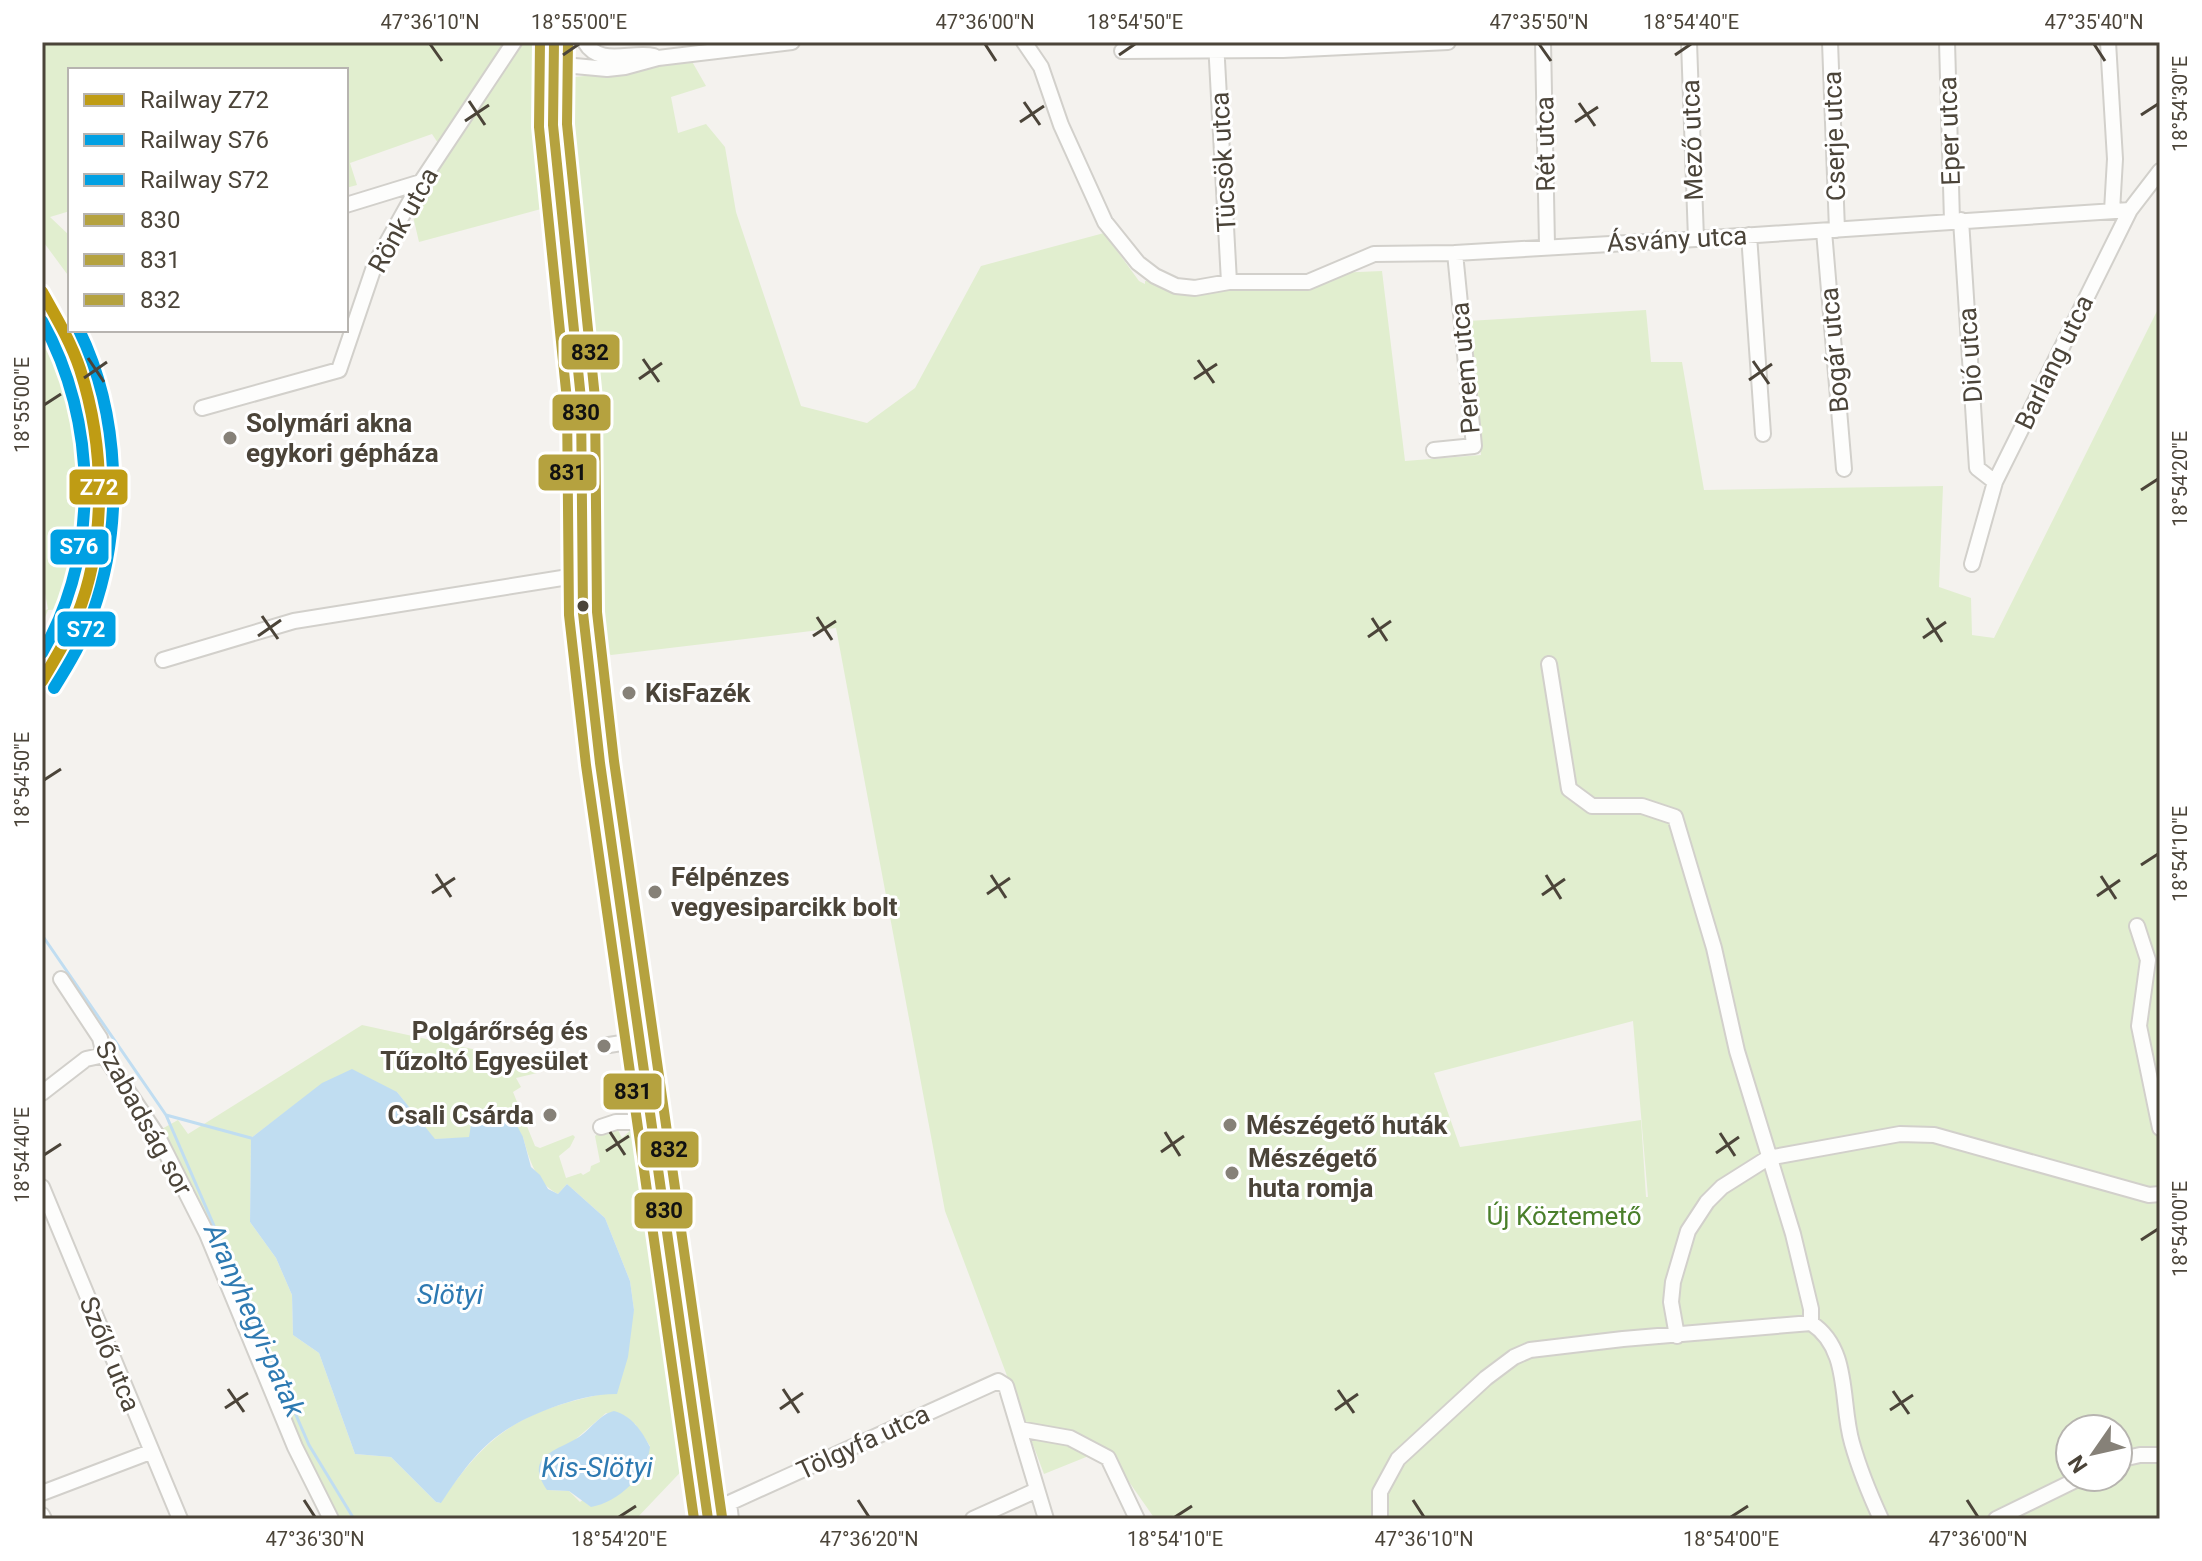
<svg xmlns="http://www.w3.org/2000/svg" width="2202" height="1561" font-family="Roboto,sans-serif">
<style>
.green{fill:#e1eecf;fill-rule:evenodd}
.water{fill:#c0ddf1}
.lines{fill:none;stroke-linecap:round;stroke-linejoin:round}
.stream{stroke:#c0ddf1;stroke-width:3}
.minor-casing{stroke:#d2d0cb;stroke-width:18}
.major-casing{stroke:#d6cebb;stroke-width:22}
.minor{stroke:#fdfdfc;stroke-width:14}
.major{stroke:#f2efe6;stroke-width:18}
.bus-1-casing{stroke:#fff;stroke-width:16}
.bus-2-casing{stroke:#fff;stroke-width:16}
.bus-3-casing{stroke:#fff;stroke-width:16}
.bus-1{stroke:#b5a23f;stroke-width:10}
.bus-2{stroke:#b5a23f;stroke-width:10}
.bus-3{stroke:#b5a23f;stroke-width:10}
.rail-1-casing{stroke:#fff;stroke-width:18}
.rail-2-casing{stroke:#fff;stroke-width:18}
.rail-3-casing{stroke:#fff;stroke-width:18}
.rail-1{stroke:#bf9c14;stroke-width:12}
.rail-2{stroke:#00a0e3;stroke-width:12}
.rail-3{stroke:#00a0e3;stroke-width:12}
.ticks{fill:none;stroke:#4b4439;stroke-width:3}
.poi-dot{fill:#868178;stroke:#fff;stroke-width:3}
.bus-dot{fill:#4b4439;stroke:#fff;stroke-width:3}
.labels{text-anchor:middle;stroke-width:6;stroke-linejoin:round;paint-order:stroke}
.street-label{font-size:26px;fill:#4b4439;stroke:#fff}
.poi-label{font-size:26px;font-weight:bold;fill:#4b4439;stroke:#fff;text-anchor:start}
.park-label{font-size:26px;fill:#4a7f2a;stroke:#fff}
.water-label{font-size:28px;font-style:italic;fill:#2e7ab2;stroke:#fff}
.line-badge{stroke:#fff;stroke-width:3}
.badge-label{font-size:22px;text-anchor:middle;font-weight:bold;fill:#fff}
.pale-badge-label{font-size:22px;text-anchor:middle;font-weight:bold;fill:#111}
.neatline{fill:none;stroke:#4b4439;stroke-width:3}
.ticks-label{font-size:20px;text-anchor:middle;fill:#4b4439}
</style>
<rect width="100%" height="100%" fill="#f4f2ee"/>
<!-- green -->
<path class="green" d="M42 42H182L183 44 187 42H535L540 45 536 80 541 209 419 242 412 212 446 155 432 134 350 163 357 185 346 188V70H70V211L50 217 70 236V278L42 240Z
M690 58 706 86 671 97 678 133 706 124 725 147 736 212 801 406 867 423 915 388 981 266 1104 233 1139 281 1145 284V281L1382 271 1405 461 1481 455 1468 321 1646 310 1651 362H1682L1704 490 1943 486 1939 587 1971 598 1972 635 1994 638 2160 305V1519H1155L1106 1449 1044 1474 945 1211 836 628 611 655 595 645 566 207 555 79 623 72ZM1633 1021 1648 1197H1646L1641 1120 1460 1147 1434 1073ZM2070 1429H2118V1477H2070Z
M42 318C80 389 97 489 79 569 76 583 68 596 63 609L48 610 42 625V612L48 609 42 578Z
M362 1025 509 1057H522L524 1068 537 1073 516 1078 521 1087 513 1092 535 1146 540 1148 573 1135 575 1137 570 1147 559 1156 566 1178 581 1173 583 1175 590 1171 591 1166 600 1162 595 1136 613 1120 622 1138 636 1125 646 1127 692 1460 636 1519H337L324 1495 210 1228 160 1130 178 1120 188 1134ZM397 1092 434 1139 523 1137C529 1159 536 1183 558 1194L567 1184 605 1218 630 1281 634 1310 603 1394C520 1411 488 1433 440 1503L436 1502 391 1457 355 1454 319 1353 293 1335 292 1295 276 1258 250 1222 251 1138 292 1107ZM606 1413 635 1424 650 1446 580 1502 569 1491 547 1490 577 1438Z"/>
<!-- water -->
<path class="water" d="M352 1069 397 1092 435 1139 469 1137 473 1113 488 1107 514 1120 523 1137 531 1167 540 1175 548 1189 558 1194 567 1184 605 1218 630 1281 634 1310 628 1357 617 1394C594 1394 573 1400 551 1408 493 1430 475 1452 441 1503L436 1502 391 1457 355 1454 319 1353 293 1335 292 1295 276 1258 250 1222 251 1138 322 1083Z
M614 1411C632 1416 642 1431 650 1447 647 1475 619 1502 591 1507L569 1491 547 1490C523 1456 557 1451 579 1437 591 1429 600 1414 614 1411Z"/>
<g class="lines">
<!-- stream -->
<path class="stream" d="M42 935 166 1115 309 1445 354 1519
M166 1115 251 1138"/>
<defs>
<path id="minor" d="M585 42C599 67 631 51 654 56
M1024 42 1041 67 1061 125 1105 222 1138 263 1155 276 1176 286 1195 288 1229 282H1308L1374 254 1455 253 1696 239 2130 210
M1216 42 1229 282
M1543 42 1547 245
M1689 42 1696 239
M1830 42 1837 230
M1947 42 1952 221
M2108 42 2115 159 2112 211
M1122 51 1283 50 1448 42
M553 64 607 69 625 67 658 58 792 42
M346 205 421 182
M1961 220 1977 468 1995 482
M1824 231 1844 469
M1749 235 1763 434
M202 408 339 370 375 264 421 182 514 42
M1434 450 1474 446 1455 253
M1972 564 1995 482 2130 210 2160 171
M163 660 294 621 581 575
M1549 664 1569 789 1592 806H1642L1675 817 1714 948 1737 1051 1793 1234 1811 1309V1323
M2137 926 2148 960 2139 1026 2160 1128
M61 979 100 1038 104 1055 157 1135 207 1234 295 1447 331 1519
M609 1045 640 1040
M42 1093 86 1059 104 1055
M601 1127 616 1122H651
M42 1187 180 1519
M1677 1336 1671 1302 1673 1282 1688 1231 1707 1202 1722 1187 1768 1158 1900 1134 1934 1135 2149 1195 2160 1194
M1019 1429 1070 1438 1108 1458 1137 1519
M2118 1460 2140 1455H2160
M42 1493 150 1452
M42 1515 44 1519
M731 1519 729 1503 998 1381 1006 1386 1046 1519
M973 1519 1037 1490
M1380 1519V1492L1398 1459 1486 1378 1514 1357 1530 1350 1623 1339 1811 1323C1851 1349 1840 1402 1852 1443 1859 1468 1870 1495 1881 1519
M1996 1519 2082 1477"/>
<path id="major" d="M554 42 553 125 576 332 581 399 583 613 600 763 708 1519"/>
</defs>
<!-- minor casing -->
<use href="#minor" class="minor-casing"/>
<!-- major casing -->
<use href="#major" class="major-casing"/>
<!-- minor -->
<use href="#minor" class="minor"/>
<!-- major -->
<use href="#major" class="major"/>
<defs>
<path id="bus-1" d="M554 42 553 125 581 399 583 613 600 763 708 1519"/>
<path id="bus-2" d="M540 42 539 127 567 400 569 615 586 765 694 1519"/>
<path id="bus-3" d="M568 42 567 124 595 398 597 612 614 761 722 1517"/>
</defs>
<!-- bus-1 casing -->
<use href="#bus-1" class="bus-1-casing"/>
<!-- bus-2 casing -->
<use href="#bus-2" class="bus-2-casing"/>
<!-- bus-3 casing -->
<use href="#bus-3" class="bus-3-casing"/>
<!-- bus-1 -->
<use href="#bus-1" class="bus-1"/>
<!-- bus-2 -->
<use href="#bus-2" class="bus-2"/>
<!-- bus-3 -->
<use href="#bus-3" class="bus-3"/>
<defs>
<path id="rail-1" d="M42 292C56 317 71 342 80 369 105 446 107 541 77 616 68 639 54 660 42 681"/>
<path id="rail-2" d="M42 321C98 421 100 553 42 653"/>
<path id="rail-3" d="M54 688C69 664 84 639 93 612 124 524 120 414 79 330"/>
</defs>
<!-- rail-1 casing -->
<use href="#rail-1" class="rail-1-casing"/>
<!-- rail-2 casing -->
<use href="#rail-2" class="rail-2-casing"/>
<!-- rail-3 casing -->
<use href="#rail-3" class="rail-3-casing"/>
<!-- rail-1 -->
<use href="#rail-1" class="rail-1"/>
<!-- rail-2 -->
<use href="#rail-2" class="rail-2"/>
<!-- rail-3 -->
<use href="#rail-3" class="rail-3"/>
</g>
<!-- ticks -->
<path class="ticks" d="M430 44 442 61M985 44 996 61M1539 44 1551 61M2094 44 2105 61M563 55 579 44M1119 55 1135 44M1675 55 1691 44M469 101 485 125M1024 102 1040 125M1579 103 1595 126M2141 115 2158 104M465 121 489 105M1020 122 1044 106M1575 122 1598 107M88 358 104 382M643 359 659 382M1198 360 1214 383M1753 361 1769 384M84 378 107 362M639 379 662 363M1194 379 1217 364M1749 380 1772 364M44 405 61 394M2141 490 2158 479M262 616 278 639M817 617 832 640M1372 618 1387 641M1927 618 1942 642M258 636 281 620M813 636 836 621M1368 637 1391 621M1923 638 1946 622M44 780 61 769M2141 865 2158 854M436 874 451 897M991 875 1006 898M1546 875 1561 899M2101 876 2116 899M432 893 455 878M987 894 1010 878M1542 895 1565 879M2097 896 2120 880M610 1132 625 1155M1165 1132 1180 1156M1720 1133 1735 1156M606 1151 629 1136M1161 1152 1184 1136M1716 1153 1739 1137M44 1155 61 1144M2141 1240 2158 1229M228 1389 244 1412M783 1389 799 1413M1338 1390 1354 1413M1893 1391 1909 1414M225 1408 248 1393M780 1409 803 1393M1335 1410 1358 1394M1890 1410 1913 1395M304 1500 315 1517M858 1500 869 1517M1413 1500 1424 1517M1967 1500 1978 1517M619 1517 636 1506M1175 1517 1192 1506M1731 1517 1748 1506"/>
<!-- markers -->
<g class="poi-dot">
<circle cx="230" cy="438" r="8"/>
<circle cx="629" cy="693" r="8"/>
<circle cx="655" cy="892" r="8"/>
<circle cx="604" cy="1046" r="8"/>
<circle cx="550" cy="1115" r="8"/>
<circle cx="1230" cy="1125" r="8"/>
<circle cx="1232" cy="1173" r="8"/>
</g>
<circle class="bus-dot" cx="583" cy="606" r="7"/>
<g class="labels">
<!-- street labels -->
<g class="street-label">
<text transform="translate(1949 131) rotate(-92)" y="9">Eper utca</text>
<text transform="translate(1834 136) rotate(-92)" y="9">Cserje utca</text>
<text transform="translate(1692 140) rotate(-92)" y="9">Mező utca</text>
<text transform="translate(1545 144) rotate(-91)" y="9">Rét utca</text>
<text transform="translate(1223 162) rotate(-93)" y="9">Tücsök utca</text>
<text transform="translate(403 220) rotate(-61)" y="9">Rönk utca</text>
<text transform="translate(1677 239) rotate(-3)" y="9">Ásvány utca</text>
<text transform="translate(1834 350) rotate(-95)" y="9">Bogár utca</text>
<text transform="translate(1970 355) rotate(-94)" y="9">Dió utca</text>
<text transform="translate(2054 362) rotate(-64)" y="9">Barlang utca</text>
<text transform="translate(1465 368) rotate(-95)" y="9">Perem utca</text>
<text transform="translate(144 1118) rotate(61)" y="9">Szabadság sor</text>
<text transform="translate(110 1354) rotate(68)" y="9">Szőlő utca</text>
<text transform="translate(863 1442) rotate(-25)" y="9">Tölgyfa utca</text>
</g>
<!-- poi labels -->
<g class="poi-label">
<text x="246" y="432">Solymári akna<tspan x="246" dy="30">egykori gépháza</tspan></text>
<text x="645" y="702">KisFazék</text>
<text x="671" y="886">Félpénzes<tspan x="671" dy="30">vegyesiparcikk bolt</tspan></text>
<text x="588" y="1040" text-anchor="end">Polgárőrség és<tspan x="588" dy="30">Tűzoltó Egyesület</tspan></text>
<text x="534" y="1124" text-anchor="end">Csali Csárda</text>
<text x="1246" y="1134">Mészégető huták</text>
<text x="1248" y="1167">Mészégető<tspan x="1248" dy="30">huta romja</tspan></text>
</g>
<!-- park labels -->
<g class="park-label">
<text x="1564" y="1225">Új Köztemető</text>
</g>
<!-- water labels -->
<g class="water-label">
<text x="450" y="1304">Slötyi</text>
<text transform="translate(255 1320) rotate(66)" y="10">Aranyhegyi-patak</text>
<text x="597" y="1477">Kis-Slötyi</text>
</g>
</g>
<g class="line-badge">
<rect x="560" y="333" width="61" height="38" rx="8" fill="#b5a23f"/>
<rect x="551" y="393" width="61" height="39" rx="8" fill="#b5a23f"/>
<rect x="537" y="453" width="61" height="39" rx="8" fill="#b5a23f"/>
<rect x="68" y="468" width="61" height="38" rx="8" fill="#bf9c14"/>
<rect x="49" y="528" width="61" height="38" rx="8" fill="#00a0e3"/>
<rect x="56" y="610" width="61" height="38" rx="8" fill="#00a0e3"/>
<rect x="602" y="1072" width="61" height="39" rx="8" fill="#b5a23f"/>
<rect x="639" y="1130" width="61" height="39" rx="8" fill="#b5a23f"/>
<rect x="633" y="1191" width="61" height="39" rx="8" fill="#b5a23f"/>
</g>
<g class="badge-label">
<text x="99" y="495">Z72</text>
<text x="79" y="554">S76</text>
<text x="86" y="637">S72</text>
</g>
<g class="pale-badge-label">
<text x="590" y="360">832</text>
<text x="581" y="420">830</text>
<text x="568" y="480">831</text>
<text x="633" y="1099">831</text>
<text x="669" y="1157">832</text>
<text x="664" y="1218">830</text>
</g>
<!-- border -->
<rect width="2202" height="1561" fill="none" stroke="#ffffff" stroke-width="88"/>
<!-- legend -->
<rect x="68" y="68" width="280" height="264" fill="#ffffff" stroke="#b7b4b0" stroke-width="2"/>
<rect x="84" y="94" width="40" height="12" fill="#bf9c14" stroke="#b7b4b0" stroke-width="2"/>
<text x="140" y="108" font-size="24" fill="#4b4439">Railway Z72</text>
<rect x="84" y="134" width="40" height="12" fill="#00a0e3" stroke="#b7b4b0" stroke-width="2"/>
<text x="140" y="148" font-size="24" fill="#4b4439">Railway S76</text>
<rect x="84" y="174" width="40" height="12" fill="#00a0e3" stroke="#b7b4b0" stroke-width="2"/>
<text x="140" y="188" font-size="24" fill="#4b4439">Railway S72</text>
<rect x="84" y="214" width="40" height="12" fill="#b5a23f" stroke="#b7b4b0" stroke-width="2"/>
<text x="140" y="228" font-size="24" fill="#4b4439">830</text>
<rect x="84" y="254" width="40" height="12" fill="#b5a23f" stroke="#b7b4b0" stroke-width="2"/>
<text x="140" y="268" font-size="24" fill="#4b4439">831</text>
<rect x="84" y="294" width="40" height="12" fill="#b5a23f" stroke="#b7b4b0" stroke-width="2"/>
<text x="140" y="308" font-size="24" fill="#4b4439">832</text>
<!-- north arrow -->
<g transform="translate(2094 1453) rotate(236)"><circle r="38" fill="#ffffff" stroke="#b7b4b0" stroke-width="2"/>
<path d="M0-6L14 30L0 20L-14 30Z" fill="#868178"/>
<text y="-12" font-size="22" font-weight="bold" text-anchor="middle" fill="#4b4439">N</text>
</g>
<rect x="44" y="44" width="2114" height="1473" class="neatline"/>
<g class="ticks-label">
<text x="430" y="29">47°36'10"N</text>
<text x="579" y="29">18°55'00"E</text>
<text x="985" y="29">47°36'00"N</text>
<text x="1135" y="29">18°54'50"E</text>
<text x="1539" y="29">47°35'50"N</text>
<text x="1691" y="29">18°54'40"E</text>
<text x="2094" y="29">47°35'40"N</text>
<text transform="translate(2180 104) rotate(-90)" y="7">18°54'30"E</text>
<text transform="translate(22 405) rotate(-90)" y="7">18°55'00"E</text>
<text transform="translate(2180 479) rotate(-90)" y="7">18°54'20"E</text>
<text transform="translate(22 780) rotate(-90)" y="7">18°54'50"E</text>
<text transform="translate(2180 854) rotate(-90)" y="7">18°54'10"E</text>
<text transform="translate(22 1155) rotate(-90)" y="7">18°54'40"E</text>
<text transform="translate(2180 1229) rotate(-90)" y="7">18°54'00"E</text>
<text x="315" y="1546">47°36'30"N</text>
<text x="619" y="1546">18°54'20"E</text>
<text x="869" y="1546">47°36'20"N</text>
<text x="1175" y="1546">18°54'10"E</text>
<text x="1424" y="1546">47°36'10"N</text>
<text x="1731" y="1546">18°54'00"E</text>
<text x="1978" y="1546">47°36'00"N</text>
</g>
</svg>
